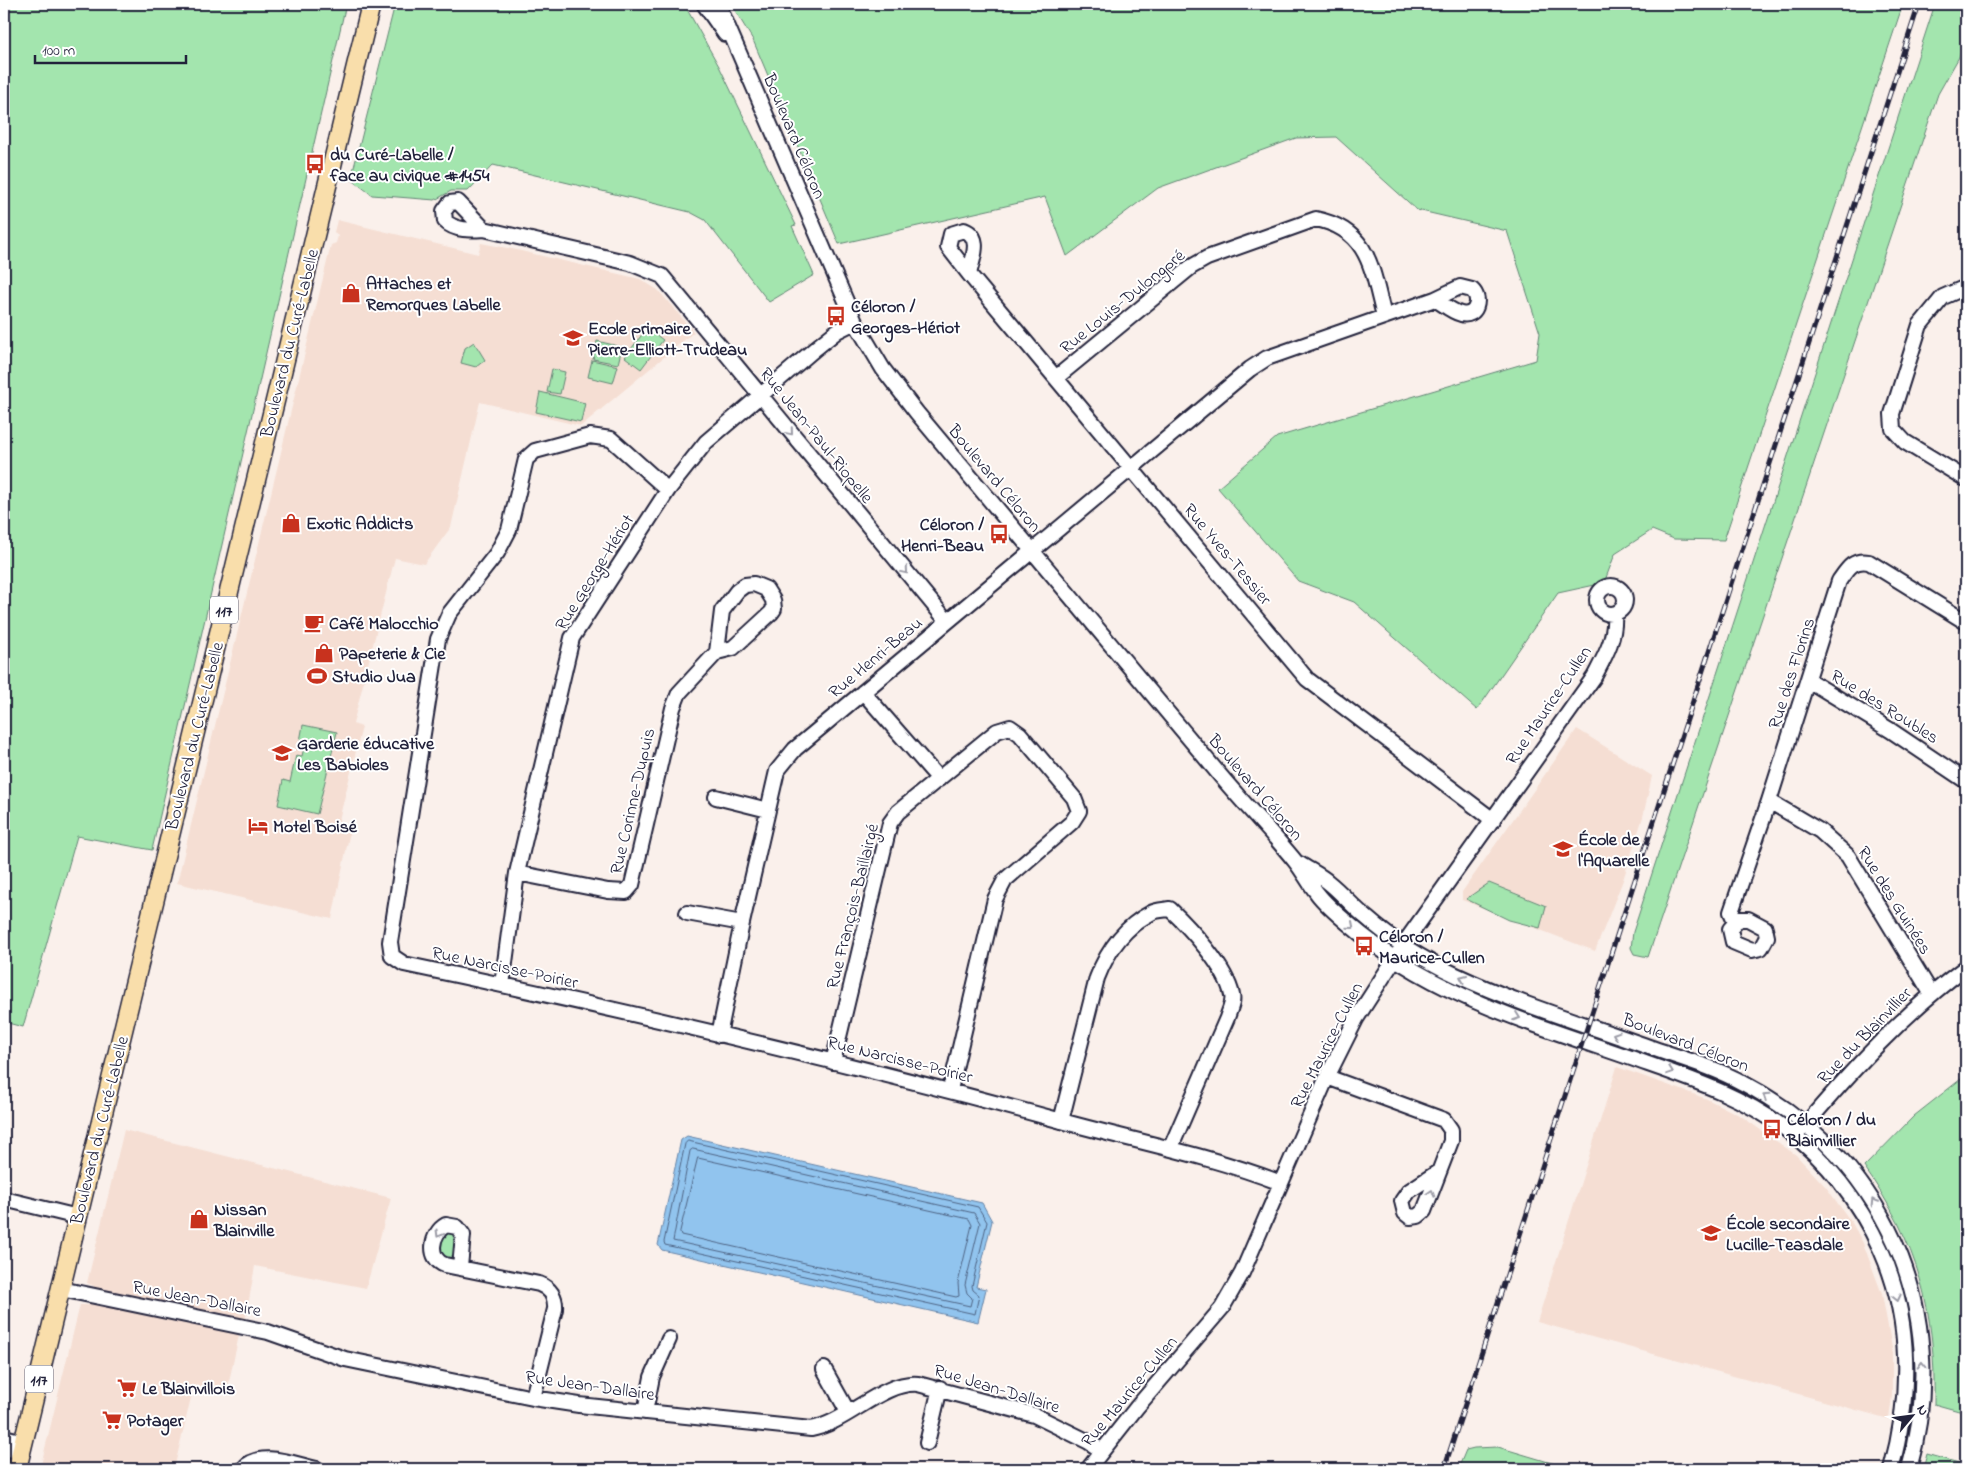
<svg xmlns="http://www.w3.org/2000/svg" width="1970" height="1473" font-family="'Indie Flower',sans-serif">
<style>
.built{fill:#f5ded3}
.green{fill:#a3e5ae;stroke:#628474}
.water{fill:#91c4ee;stroke:#6583a6}
.lines{fill:none;stroke-linecap:round;stroke-linejoin:round}
.shore{stroke:#4e6383;stroke-width:1}
.minor-casing{stroke:#22223b;stroke-width:18}
.major-casing{stroke:#22223b;stroke-width:21}
.minor{stroke:#fff;stroke-width:14}
.major{stroke:#f9deab;stroke-width:18}
.rail-casing{stroke:#22223b;stroke-width:5}
.rail{stroke:#fff;stroke-width:3;stroke-dasharray:9;stroke-linecap:butt}
.oneway{stroke:#9c9ca7}
.labels{text-anchor:middle;stroke-width:4;stroke-linejoin:round;paint-order:stroke}
.shield{fill:#fff;stroke:#646476;stroke-width:1}
.shield-label{font-size:16px;font-weight:bold;fill:#22223b}
.street-label{font-size:18px;fill:#22223b;stroke:#fff}
.poi-label{font-size:18px;font-weight:bold;fill:#22223b;stroke:#fff;text-anchor:start}
</style>
<rect width="100%" height="100%" fill="#faf0eb"/>
<filter id="ink" filterUnits="userSpaceOnUse"><feTurbulence type="fractalNoise" baseFrequency=".02" numOctaves="2"/><feDisplacementMap in="SourceGraphic" scale="10" xChannelSelector="R" yChannelSelector="G"/><feConvolveMatrix kernelMatrix="1 2 1 2 8 2 1 2 1" color-interpolation-filters="sRGB"/></filter>
<g filter="url(#ink)">
<!-- built -->
<path class="built" d="M337 220 478 254 481 243 517 250 640 279 658 290 694 332 581 426 480 402 451 527 424 564 395 558 389 581 353 724 362 727 337 828 350 831 332 919 177 883 331 245 336 243 338 236 334 232Z
M1577 729 1652 776 1643 817 1623 880 1595 951 1462 900V892Z
M1617 1067 1707 1099 1741 1116 1796 1155 1826 1187 1852 1223 1863 1243 1882 1294 1892 1348V1396L1889 1419 1537 1322Z
M124 1130 391 1198 366 1288 255 1266 246 1317 239 1335 227 1391 194 1385 174 1469H40L80 1305H89L94 1286 87 1283Z"/>
<!-- green -->
<path class="green" d="M4 4H346L152 850 77 836 23 1027 4 1022Z
M395 4H684L720 68 796 225 792 226 814 275 769 302 705 220 690 212 493 165 468 191H451L435 200 372 195 351 179Z
M731 4H1887L1901 10 1724 540 1674 539 1652 530 1615 554 1604 583 1558 593 1477 710 1354 602 1298 581 1218 488 1277 437 1536 360 1540 333 1507 231 1417 210 1336 137 1296 138 1158 188 1067 256 1045 197 839 244 753 40Z
M1935 4H1966V35L1959 57 1938 94 1648 957 1634 954 1631 948 1633 932Z
M647 328 663 340 641 369 625 357Z
M597 341 622 347 618 364 593 359Z
M474 342 485 360 476 367 461 363 465 348Z
M592 360 618 366 613 383 588 377Z
M552 369 565 372 560 394 547 392Z
M540 392 585 403 581 422 536 412Z
M303 725 337 732 317 814 278 805 283 780 290 782 296 755 302 756 305 743 300 741Z
M1489 883 1546 906 1540 928 1509 920 1466 899Z
M1966 1075V1413L1934 1404C1936 1310 1918 1243 1864 1167L1914 1116Z
M446 1233H453L456 1238 454 1254 448 1259 442 1256C439 1248 441 1240 446 1233Z
M1498 1447 1572 1469H1458L1466 1450 1474 1448Z
M1927 1454 1966 1465V1469H1923Z"/>
<!-- water -->
<path class="water" d="M687 1136 982 1203 992 1221 976 1287 986 1289 978 1322 662 1250 658 1245 681 1140Z"/>
<g class="lines">
<!-- shore -->
<path class="shore" d="M688 1141 978 1207 987 1222 972 1286 973 1290 979 1295 975 1314 665 1245 664 1242 685 1144Z
M693 1149 974 1213 980 1223 965 1285 967 1293 972 1298 970 1306 673 1241 690 1151Z
M698 1158 969 1219 972 1225 958 1283 959 1296 956 1297 681 1235 680 1232Z"/>
<defs>
<path id="minor" d="M704 4 725 34
M718 4 855 322 883 369 917 413C1016 531 1114 650 1214 768 1240 800 1269 829 1295 861 1303 871 1309 883 1317 893 1326 905 1338 915 1350 925 1435 999 1545 1027 1648 1064 1697 1081 1745 1098 1787 1130 1828 1161 1860 1204 1881 1250 1912 1320 1911 1397 1891 1469
M484 229 458 202 450 203 444 211 445 221C455 231 471 230 484 229L630 263 662 276 947 621
M964 230C983 237 972 260 969 274L948 247 951 234Z
M969 274 1307 679 1493 820
M1460 287 1472 290C1482 299 1476 318 1461 314 1452 312 1443 304 1435 299Z
M1966 287 1943 297 1920 325 1892 414 1893 429 1905 442 1966 479
M1057 377 1191 267 1207 258 1316 219C1370 230 1372 271 1384 316
M668 490 611 439 590 436 535 451 526 459 509 530 497 553 449 614 438 639 390 942 392 956 404 964C623 1010 842 1061 1058 1120 1133 1141 1209 1155 1281 1183
M1597 600a14 14 0 1 1 28 0a14 14 0 1 1-28 0Z
M1808 680 1890 730 1966 781
M863 692 939 779
M716 797 768 810
M1769 801 1820 831 1848 856 1931 993
M1300 864C1309 870 1320 875 1328 882 1342 893 1353 907 1367 918 1393 941 1424 960 1456 975 1518 1004 1585 1024 1649 1047 1681 1058 1714 1067 1743 1083 1816 1121 1871 1181 1901 1257 1927 1325 1929 1400 1909 1469
M517 873 608 891 626 892 632 885 673 708 679 693 717 652 722 611 737 591 745 585 754 584 766 589 773 600 774 609 771 613 733 648 717 652
M687 913 742 923
M1739 919H1748L1765 928 1767 937 1761 948 1752 950 1733 942 1730 929Z
M1735 921 1731 912 1769 801 1839 581C1848 568 1853 559 1869 562L1966 622
M502 985 517 873 572 638 668 490 706 442 816 348 837 331 855 322
M719 1035 742 923 777 771 795 749 1250 369 1267 358 1435 299
M833 1062 890 823 898 812 997 731 1010 727 1020 734 1074 798 1079 811 1072 822 1005 880 995 899 950 1090
M1327 1077 1444 1120 1451 1130V1141L1424 1211 1418 1216 1410 1217 1405 1213 1402 1201 1409 1191 1438 1172
M1061 1121 1097 978C1107 952 1124 927 1151 913 1156 910 1164 910 1170 909 1191 929 1226 967 1232 995 1234 1002 1229 1011 1227 1018L1171 1147
M1801 1130C1851 1071 1904 1013 1966 967
M4 1199 78 1217
M460 1267 463 1235 457 1227 446 1225C431 1233 427 1259 445 1265L539 1284C550 1288 556 1297 555 1309L533 1398
M61 1289 268 1332 345 1359 533 1398 579 1405 811 1429C847 1423 882 1381 918 1384L1034 1415 1089 1442 1102 1451
M824 1369 848 1412
M645 1412 652 1377 669 1339
M4 1437 24 1442
M927 1443 940 1388
M4 1448 21 1452
M243 1469C259 1449 296 1465 317 1469
M1088 1469 1137 1407 1222 1308 1242 1273 1327 1077 1356 1019 1408 938 1594 677C1605 656 1616 638 1614 614"/>
<path id="major" d="M17 1469 371 4"/>
</defs>
<!-- minor casing -->
<use href="#minor" class="minor-casing"/>
<!-- major casing -->
<use href="#major" class="major-casing"/>
<!-- minor -->
<use href="#minor" class="minor"/>
<!-- major -->
<use href="#major" class="major"/>
<defs>
<path id="rail" d="M1444 1469 1919 4"/>
</defs>
<!-- rail casing -->
<use href="#rail" class="rail-casing"/>
<!-- rail -->
<use href="#rail" class="rail"/>
</g>
<!-- one-way arrows -->
<defs><path id="oneway-chevron" d="M-2-3.5L2.5 0L-2 3.5" fill="none" stroke-width="1.6" stroke-linecap="round" stroke-linejoin="round" transform="scale(1.25)"/></defs>
<g class="oneway">
<use href="#oneway-chevron" transform="translate(790 432) rotate(50)"/>
<use href="#oneway-chevron" transform="translate(905 571) rotate(50)"/>
<use href="#oneway-chevron" transform="translate(1351 926) rotate(41)"/>
<use href="#oneway-chevron" transform="translate(1463 978) rotate(-156)"/>
<use href="#oneway-chevron" transform="translate(1517 1017) rotate(20)"/>
<use href="#oneway-chevron" transform="translate(1616 1035) rotate(-161)"/>
<use href="#oneway-chevron" transform="translate(1670 1071) rotate(20)"/>
<use href="#oneway-chevron" transform="translate(1766 1096) rotate(-147)"/>
<use href="#oneway-chevron" transform="translate(1431 1193) rotate(-72)"/>
<use href="#oneway-chevron" transform="translate(1874 1202) rotate(-122)"/>
<use href="#oneway-chevron" transform="translate(439 1234) rotate(121)"/>
<use href="#oneway-chevron" transform="translate(1897 1298) rotate(77)"/>
<use href="#oneway-chevron" transform="translate(1922 1365) rotate(-92)"/>
</g>
</g>
<!-- icons -->
<defs>
<symbol id="bus-bare" viewBox="-9 -9 18 18"><path d="M-5-6H5V4H4V6H2V4H-2V6H-4V4H-5ZM-3.5-4V0h7V-4ZM-3.5 1.2v1.5H-2V1.2ZM2 1.2v1.5H3.5V1.2Z" fill="#c8321e" stroke="#fff" stroke-width="2.5" paint-order="stroke"/></symbol>
<symbol id="shop-bare" viewBox="-9 -9 18 18"><path d="M-5-2.5h2.3a2.7 3.5 0 0 1 5.4 0H5L5.5 6h-11ZM-1.5-2.5h3a1.5 2.3 0 0 0-3 0Z" fill="#c8321e" stroke="#fff" stroke-width="2.5" paint-order="stroke"/></symbol>
<symbol id="school-bare" viewBox="-9 -9 18 18"><path d="M0-5L7-2L0 1L-7-2ZM-4 1L0 2.5L4 1V4Q0 6-4 4Z" fill="#c8321e" stroke="#fff" stroke-width="2.5" paint-order="stroke"/></symbol>
<symbol id="cafe-bare" viewBox="-9 -9 18 18"><path d="M-5.5-4.5H6V0H3Q3 3.5 0 3.5H-2.5Q-5.5 3.5-5.5 0ZM3-3.2v2h1.7v-2ZM-6 4.5H4V6H-6Z" fill="#c8321e" stroke="#fff" stroke-width="2.5" paint-order="stroke"/></symbol>
<symbol id="stadium-bare" viewBox="-9 -9 18 18"><path d="M0-5a6.5 5 0 1 0 0 10a6.5 5 0 1 0 0-10ZM-3.5-1.8h7v3.6h-7Z" fill="#c8321e" stroke="#fff" stroke-width="2.5" paint-order="stroke"/></symbol>
<symbol id="hotel-bare" viewBox="-9 -9 18 18"><path d="M-6-4.5h1.5V1H6V5H4.5V3h-9V5H-6ZM-4 0a1.8 1.8 0 1 1 3.6 0ZM.5 0V-2.5h3Q6-2.5 6 0Z" fill="#c8321e" stroke="#fff" stroke-width="2.5" paint-order="stroke"/></symbol>
<symbol id="supermarket-bare" viewBox="-9 -9 18 18"><path d="M-6-5.5h2.5l.6 2H6L4.5 2H-2.5L-4.4-4H-6ZM-1.5 3.2a1.3 1.3 0 1 0 .1 0ZM3 3.2a1.3 1.3 0 1 0 .1 0Z" fill="#c8321e" stroke="#fff" stroke-width="2.5" paint-order="stroke"/></symbol>
</defs>
<g fill-rule="evenodd">
<use href="#bus-bare" x="301" y="150" width="28" height="28"/>
<use href="#shop-bare" x="337" y="279" width="28" height="28"/>
<use href="#bus-bare" x="822" y="302" width="28" height="28"/>
<use href="#school-bare" x="559" y="324" width="28" height="28"/>
<use href="#shop-bare" x="277" y="509" width="28" height="28"/>
<use href="#bus-bare" x="985" y="520" width="28" height="28"/>
<use href="#cafe-bare" x="300" y="609" width="28" height="28"/>
<use href="#shop-bare" x="310" y="639" width="28" height="28"/>
<use href="#stadium-bare" x="303" y="662" width="28" height="28"/>
<use href="#school-bare" x="268" y="739" width="28" height="28"/>
<use href="#hotel-bare" x="244" y="812" width="28" height="28"/>
<use href="#school-bare" x="1549" y="835" width="28" height="28"/>
<use href="#bus-bare" x="1350" y="932" width="28" height="28"/>
<use href="#bus-bare" x="1758" y="1115" width="28" height="28"/>
<use href="#shop-bare" x="185" y="1205" width="28" height="28"/>
<use href="#school-bare" x="1697" y="1219" width="28" height="28"/>
<use href="#supermarket-bare" x="113" y="1374" width="28" height="28"/>
<use href="#supermarket-bare" x="98" y="1406" width="28" height="28"/>
</g>
<g class="labels">
<!-- shield labels -->
<g class="shield">
<rect x="210" y="596.5" width="28" height="27" rx="4"/>
<rect x="25" y="1365.5" width="28" height="27" rx="4"/>
</g>
<g class="shield-label">
<text x="224" y="616">117</text>
<text x="39" y="1385">117</text>
</g>
<!-- street labels -->
<g class="street-label">
<text transform="translate(795 136) rotate(67)" y="6">Boulevard Céloron</text>
<text transform="translate(1122 301) rotate(-39)" y="6">Rue Louis-Dulongpré</text>
<text transform="translate(289 343) rotate(-76)" y="6">Boulevard du Curé-Labelle</text>
<text transform="translate(817 435) rotate(51)" y="6">Rue Jean-Paul-Riopelle</text>
<text transform="translate(995 478) rotate(50)" y="6">Boulevard Céloron</text>
<text transform="translate(1228 554) rotate(50)" y="6">Rue Yves-Tessier</text>
<text transform="translate(594 572) rotate(-58)" y="6">Rue George-Hériot</text>
<text transform="translate(875 657) rotate(-40)" y="6">Rue Henri-Beau</text>
<text transform="translate(1791 673) rotate(-72)" y="6">Rue des Florins</text>
<text transform="translate(1548 705) rotate(-56)" y="6">Rue Maurice-Cullen</text>
<text transform="translate(1885 706) rotate(32)" y="6">Rue des Roubles</text>
<text transform="translate(194 736) rotate(-76)" y="6">Boulevard du Curé-Labelle</text>
<text transform="translate(1256 787) rotate(49)" y="6">Boulevard Céloron</text>
<text transform="translate(632 801) rotate(-77)" y="6">Rue Corinne-Dupuis</text>
<text transform="translate(1895 900) rotate(58)" y="6">Rue des Guinées</text>
<text transform="translate(852 906) rotate(-76)" y="6">Rue François-Baillairgé</text>
<text transform="translate(505 967) rotate(12)" y="6">Rue Narcisse-Poirier</text>
<text transform="translate(1864 1035) rotate(-46)" y="6">Rue du Blainvillier</text>
<text transform="translate(1686 1042) rotate(21)" y="6">Boulevard Céloron</text>
<text transform="translate(1326 1045) rotate(-63)" y="6">Rue Maurice-Cullen</text>
<text transform="translate(900 1059) rotate(14)" y="6">Rue Narcisse-Poirier</text>
<text transform="translate(99 1130) rotate(-76)" y="6">Boulevard du Curé-Labelle</text>
<text transform="translate(197 1298) rotate(11)" y="6">Rue Jean-Dallaire</text>
<text transform="translate(590 1385) rotate(8)" y="6">Rue Jean-Dallaire</text>
<text transform="translate(997 1388) rotate(17)" y="6">Rue Jean-Dallaire</text>
<text transform="translate(1129 1391) rotate(-50)" y="6">Rue Maurice-Cullen</text>
</g>
<!-- poi labels -->
<g class="poi-label">
<text x="330" y="160">du Curé-Labelle /<tspan x="330" dy="21">face au civique #1454</tspan></text>
<text x="366" y="289">Attaches et<tspan x="366" dy="21">Remorques Labelle</tspan></text>
<text x="851" y="312">Céloron /<tspan x="851" dy="21">Georges-Hériot</tspan></text>
<text x="588" y="334">Ecole primaire<tspan x="588" dy="21">Pierre-Elliott-Trudeau</tspan></text>
<text x="306" y="529">Exotic Addicts</text>
<text x="984" y="530" text-anchor="end">Céloron /<tspan x="984" dy="21">Henri-Beau</tspan></text>
<text x="329" y="629">Café Malocchio</text>
<text x="339" y="659">Papeterie &amp; Cie</text>
<text x="332" y="682">Studio Jua</text>
<text x="297" y="749">Garderie éducative<tspan x="297" dy="21">Les Babioles</tspan></text>
<text x="273" y="832">Motel Boisé</text>
<text x="1578" y="845">École de<tspan x="1578" dy="21">l'Aquarelle</tspan></text>
<text x="1379" y="942">Céloron /<tspan x="1379" dy="21">Maurice-Cullen</tspan></text>
<text x="1787" y="1125">Céloron / du<tspan x="1787" dy="21">Blainvillier</tspan></text>
<text x="214" y="1215">Nissan<tspan x="214" dy="21">Blainville</tspan></text>
<text x="1726" y="1229">École secondaire<tspan x="1726" dy="21">Lucille-Teasdale</tspan></text>
<text x="142" y="1394">Le Blainvillois</text>
<text x="127" y="1426">Potager</text>
</g>
</g>
<!-- margin -->
<rect width="1970" height="1473" fill="none" stroke="#fff" stroke-width="20"/>
<rect x="10" y="10" width="1950" height="1453" fill="none" stroke="#22223b" stroke-width="2" filter="url(#ink)"/>
<!-- north arrow -->
<g transform="translate(1912 1416) rotate(61)" stroke="#ffffff" stroke-width="4" paint-order="stroke">
<path d="M0-4L9 19L0 12L-9 19Z" fill="#22223b"/>
<text y="-8" font-size="14" font-weight="bold" text-anchor="middle" fill="#22223b">N</text>
</g>
<!-- scale -->
<path d="M35 55v8h151v-8" fill="none" stroke="#22223b" stroke-width="2.5"/>
<text x="42" y="55" font-size="15" fill="#22223b" stroke="#ffffff" stroke-width="4" paint-order="stroke">100 m</text>
</svg>
